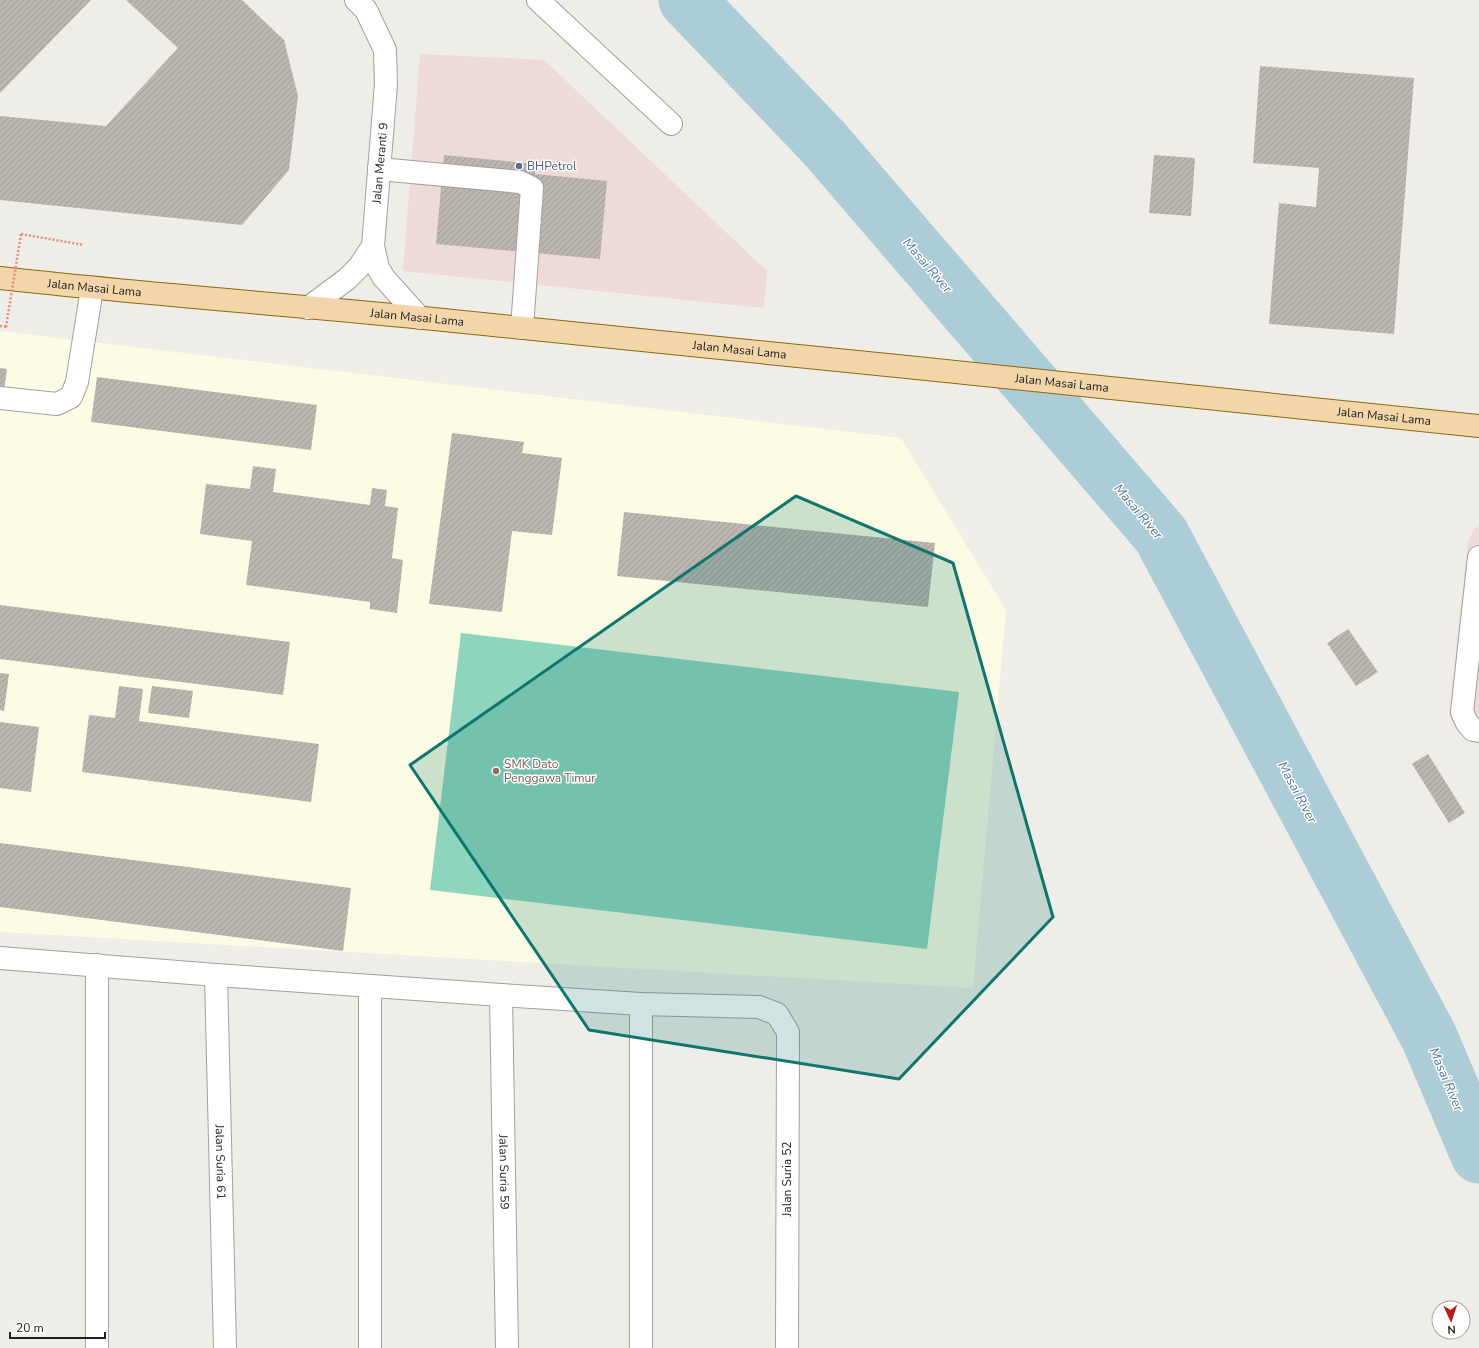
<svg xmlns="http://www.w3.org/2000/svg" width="1479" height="1348" font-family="'Nunito Sans',sans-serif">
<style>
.commercial{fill:#eedad8}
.education{fill:#fbfce3}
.pitch{fill:#8ed5bd}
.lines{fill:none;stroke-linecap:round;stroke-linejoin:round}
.river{stroke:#acccd8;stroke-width:57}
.building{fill:url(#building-hatch)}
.minor-casing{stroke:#a1a1a1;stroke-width:24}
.major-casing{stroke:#8b6810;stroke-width:24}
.path{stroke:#eb8d7c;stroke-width:2.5;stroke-dasharray:2 2;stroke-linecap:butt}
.minor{stroke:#fff;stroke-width:22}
.major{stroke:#f2d6a9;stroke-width:22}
.path-bridge{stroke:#eb8d7c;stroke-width:2.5;stroke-dasharray:2 2;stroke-linecap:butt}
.marked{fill:#0f766e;fill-opacity:0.2;stroke:#0f766e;stroke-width:3;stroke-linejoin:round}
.service-dot{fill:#5c6f8a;stroke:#fff;stroke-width:1.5}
.education-dot{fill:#8d6e63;stroke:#fff;stroke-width:1.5}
.labels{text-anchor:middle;stroke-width:3;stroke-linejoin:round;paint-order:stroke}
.street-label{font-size:12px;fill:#202020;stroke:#fff}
.service-label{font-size:12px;fill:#4e5e75;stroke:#fff;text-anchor:start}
.education-label{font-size:12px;fill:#785e54;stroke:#fff;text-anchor:start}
.water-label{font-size:13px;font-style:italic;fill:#53759e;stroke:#fff}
</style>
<defs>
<pattern id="building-hatch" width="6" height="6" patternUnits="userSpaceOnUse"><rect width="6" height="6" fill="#bcb6b0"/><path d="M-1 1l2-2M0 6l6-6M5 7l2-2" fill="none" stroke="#a19c97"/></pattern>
</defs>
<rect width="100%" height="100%" fill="#efede7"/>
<!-- commercial -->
<path class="commercial" d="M420 54 544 60 767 271 764 308 403 271Z
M1479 527V739L1468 738 1455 728 1449 714 1468 541 1475 528Z"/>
<!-- education -->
<path class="education" d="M0 331 901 438 1006 610 973 988 0 932Z"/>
<!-- pitch -->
<path class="pitch" d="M461 633 959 692 927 949 430 890Z"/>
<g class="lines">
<!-- river -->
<path class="river" d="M687 0 823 142 1161 535 1429 1037 1479 1155"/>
</g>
<!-- building -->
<path class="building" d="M0 0H91L0 93Z
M126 0H242L284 40 298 96 289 170 242 225 0 200V116L106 126 178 48Z
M1260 66 1414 78 1394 334 1269 324 1279 203 1316 207 1319 168 1253 163Z
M444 155 536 164 535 174 607 181 600 259 436 244Z
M1154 155 1195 158 1191 216 1149 213Z
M0 368 7 369 3 398H0Z
M97 377 317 405 311 450 91 422Z
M452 433 524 442 522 453 562 458 552 535 512 531 502 612 429 604Z
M253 466 276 469 273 492 370 505 372 488 387 490 385 506 398 508 392 558 403 560 397 613 370 609V602L246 585 252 541 200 534 206 484 250 489Z
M624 512 935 543 928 607 617 576Z
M0 605 290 642 283 695 0 659Z
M1348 629 1378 672 1356 686 1327 643Z
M0 673 9 674 4 711 0 710Z
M119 686 143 689 139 721 319 744 311 802 82 772 89 715 115 718Z
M152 686 193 691 189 718 148 713Z
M0 722 39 727 31 792 0 788Z
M1428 754 1465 813 1449 823 1412 764Z
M0 843 351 888 343 951 0 907Z"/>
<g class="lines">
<defs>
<g id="minor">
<path d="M356 0 366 10 385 50 386 84 373 246 378 268 384 278 420 318"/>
<path d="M538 0 671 124"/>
<path d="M379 169 520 182 532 188 522 328"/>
<path d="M308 308 347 279 359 267 373 246"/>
<path d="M0 398 57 404 71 397 77 382 92 289"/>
<path d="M1479 557 1462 712 1467 723 1473 730 1479 731"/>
<path d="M0 958 216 975 501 995 641 1004 759 1007 777 1014 788 1032 787 1348"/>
<path d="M97 965V1348"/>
<path id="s1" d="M216 975 225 1348"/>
<path d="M370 986V1348"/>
<path id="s2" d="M501 995 507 1348"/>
<path d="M641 1348V1004"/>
</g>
<g id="major">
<path id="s3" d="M0 278C141 294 283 304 424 318 776 353 1127 390 1479 426"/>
</g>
</defs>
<!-- minor casing -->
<use href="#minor" class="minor-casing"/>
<!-- major casing -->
<use href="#major" class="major-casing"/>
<!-- path -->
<path class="path" d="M21 234 84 245
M0 326 6 327"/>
<!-- minor -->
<use href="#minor" class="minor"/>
<!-- major -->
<use href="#major" class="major"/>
<!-- path-bridge -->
<path class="path-bridge" d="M6 327 21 234"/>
</g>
<!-- marked area -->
<path class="marked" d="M796 496 953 563 1053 917 899 1079 589 1030 410 765Z"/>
<!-- markers -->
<circle class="service-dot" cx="519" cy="166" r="4"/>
<circle class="education-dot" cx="496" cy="771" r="4"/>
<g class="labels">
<!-- street labels -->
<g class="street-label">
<text transform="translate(380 163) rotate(-85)" y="4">Jalan Meranti 9</text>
<text dy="4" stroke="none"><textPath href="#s3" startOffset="95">Jalan Masai Lama</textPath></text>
<text dy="4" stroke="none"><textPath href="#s3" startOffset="419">Jalan Masai Lama</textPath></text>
<text dy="4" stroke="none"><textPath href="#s3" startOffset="743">Jalan Masai Lama</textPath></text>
<text dy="4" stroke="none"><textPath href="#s3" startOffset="1067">Jalan Masai Lama</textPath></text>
<text dy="4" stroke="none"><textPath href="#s3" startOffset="1391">Jalan Masai Lama</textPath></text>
<text dy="4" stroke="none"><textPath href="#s1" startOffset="187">Jalan Suria 61</textPath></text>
<text dy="4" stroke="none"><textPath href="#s2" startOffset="177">Jalan Suria 59</textPath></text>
<text transform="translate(787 1179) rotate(-90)" y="4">Jalan Suria 52</text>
</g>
<!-- service labels -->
<g class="service-label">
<text x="527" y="170">BHPetrol</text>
</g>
<!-- education labels -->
<g class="education-label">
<text x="504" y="768">SMK Dato<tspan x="504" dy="14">Penggawa Timur</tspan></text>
</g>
<!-- water labels -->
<g class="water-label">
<text transform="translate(928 265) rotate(49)" y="5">Masai River</text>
<text transform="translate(1139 511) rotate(50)" y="5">Masai River</text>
<text transform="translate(1298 792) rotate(62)" y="5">Masai River</text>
<text transform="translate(1447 1079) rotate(67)" y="5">Masai River</text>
</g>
</g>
<!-- north arrow -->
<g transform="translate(1451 1320) rotate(177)"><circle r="19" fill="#ffffff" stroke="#a6a6a6"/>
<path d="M0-3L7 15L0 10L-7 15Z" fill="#b91d16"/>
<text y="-6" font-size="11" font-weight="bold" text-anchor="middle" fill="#202020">N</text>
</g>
<!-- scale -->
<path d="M10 1332v6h95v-6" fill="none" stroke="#202020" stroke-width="2"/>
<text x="16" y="1332" font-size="12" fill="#202020" stroke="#ffffff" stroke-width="3" paint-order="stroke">20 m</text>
</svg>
